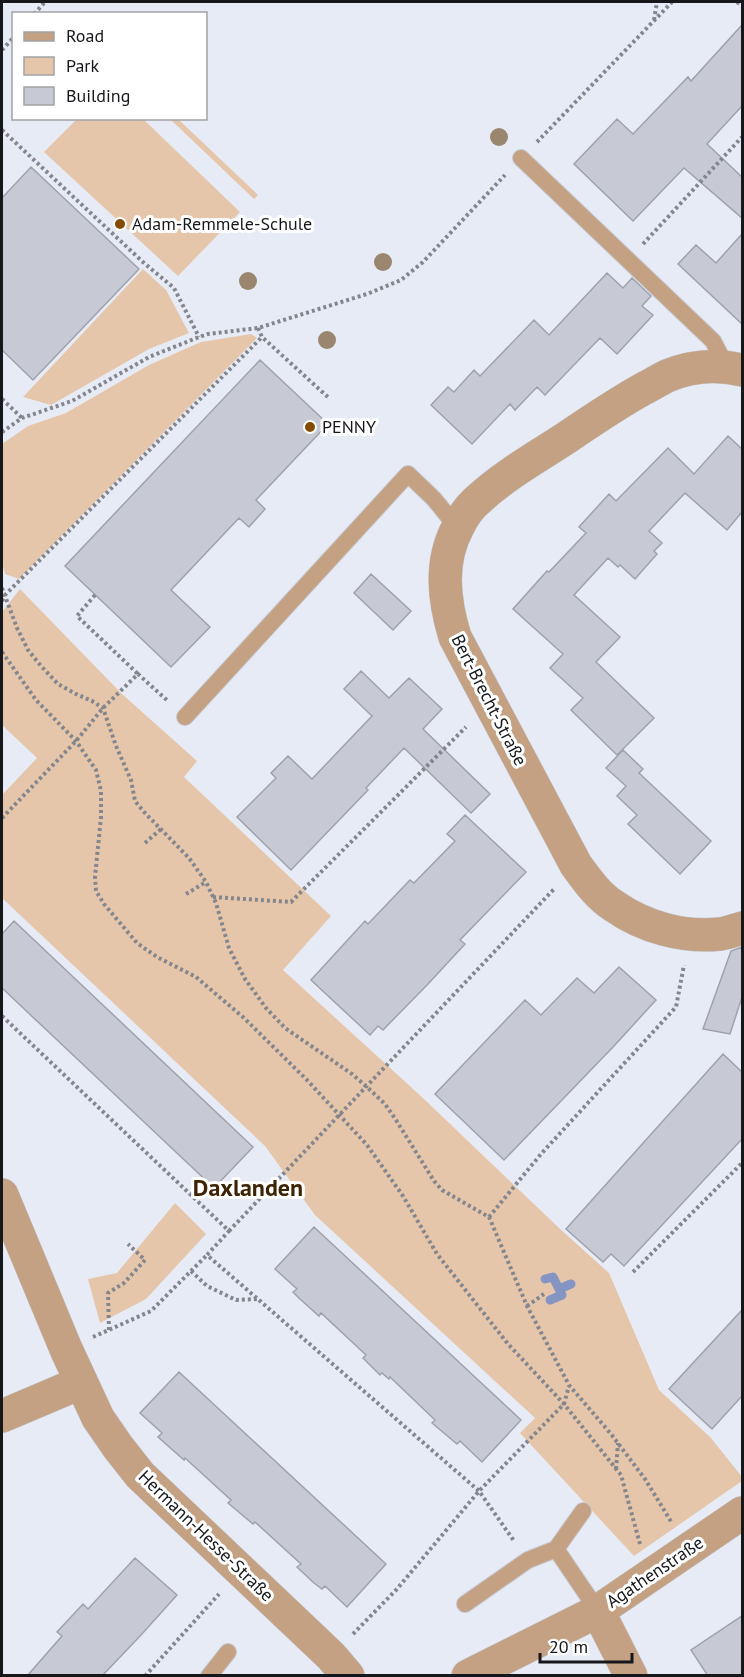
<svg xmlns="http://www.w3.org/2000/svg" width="744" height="1677" font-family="'PT Sans',sans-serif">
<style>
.green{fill:#e6c6aa}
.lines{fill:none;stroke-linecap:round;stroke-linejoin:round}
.stream{stroke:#8494c3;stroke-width:9}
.building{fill:#c7cad4;stroke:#9ea2ab;stroke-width:1.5}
.service-casing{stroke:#c6c9d2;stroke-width:18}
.minor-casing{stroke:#c6c9d2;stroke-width:34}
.path{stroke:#84868d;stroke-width:4;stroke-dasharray:3 3;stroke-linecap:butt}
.service{stroke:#c4a182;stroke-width:16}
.minor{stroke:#c4a182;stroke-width:33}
.tree{fill:#9a856f}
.poi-dot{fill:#854b00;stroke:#fff;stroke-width:2}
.labels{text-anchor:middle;stroke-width:6;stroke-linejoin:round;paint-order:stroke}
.poi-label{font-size:18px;fill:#16171b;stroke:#fff;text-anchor:start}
.street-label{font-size:18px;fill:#16171b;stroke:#fff}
.district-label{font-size:24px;font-weight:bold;fill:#3e2204;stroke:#fff}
</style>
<rect width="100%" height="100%" fill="#e7ebf5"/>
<!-- green -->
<path class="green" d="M77 119H143L240 212 178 276 44 152Z
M170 119H178L258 195 254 199Z
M143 269 166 290 189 333 149 349 51 405 23 397Z
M251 334 257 338 19 579 5 574 2 563V444L28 426 66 413 149 365 201 342Z
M20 589 122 694 197 761 184 777 331 916 283 970 424 1099 559 1228 609 1273 659 1390 711 1438 742 1477V1481L634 1556 520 1433 535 1418 315 1215 265 1146 2 898V795L37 758 2 725V612Z
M175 1203 206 1234 146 1299 100 1323 88 1279 117 1273Z"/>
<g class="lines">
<!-- stream -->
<path class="stream" d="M545 1279 553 1277 559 1289
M550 1300 562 1295 559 1289 571 1284"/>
</g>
<!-- building -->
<path class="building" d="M742 25V106L707 144 742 177V218L684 168 633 221 574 164 617 119 633 134 688 77 691 81Z
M31 167 139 269 33 380 2 350V198Z
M742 234V324L678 264 696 245 716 263Z
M607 273 623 288 632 278 651 296 642 306 653 315 617 354 600 338 545 395 537 387 515 410 510 404 472 444 431 405 448 387 454 392 474 370 480 376 534 320 549 335Z
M260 360 328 424 256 500 265 509 249 527 239 518 171 590 210 627 171 667 65 566Z
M728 436 742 449V512L727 530 685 493 649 531 662 543 654 551 657 554 635 579 620 565 618 567 608 558 574 595 620 637 596 662 654 718 617 755 571 710 583 698 550 668 563 654 513 609 547 571 549 572 586 533 579 527 609 494 616 501 668 448 694 474Z
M371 574 411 611 393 630 354 593Z
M361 671 389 698 409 678 442 709 423 729 490 794 471 813 404 748 366 788 368 790 291 870 237 817 276 778 271 773 288 756 312 779 372 716 344 689Z
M623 750 643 769 639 773 711 841 680 874 628 824 637 815 617 796 626 786 606 768Z
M465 815 526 872 460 940 465 944 428 984 383 1030 378 1026 370 1035 311 980 365 921 368 924 410 880 414 883 455 841 447 834Z
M14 921 253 1147 214 1188 2 988V934Z
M742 947V997L730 1034 703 1029 731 951Z
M619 967 656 1000 614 1046 504 1160 435 1094 525 1000 541 1015 577 978 594 993Z
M723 1054 742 1072V1139L624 1266 611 1254 603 1262 566 1229Z
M314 1227 521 1420 482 1462 460 1441 457 1444 432 1423 435 1420 390 1377 389 1379 382 1373 380 1375 363 1358 366 1355 321 1313 319 1316 300 1299 293 1292 297 1289 275 1269Z
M742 1310V1396L712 1429 669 1389Z
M179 1372 386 1564 347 1607 325 1586 322 1589 314 1583 297 1567 301 1564 255 1522 253 1524 228 1503 231 1500 185 1458 184 1460 158 1437 162 1433 140 1413Z
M135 1558 177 1595 141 1635 102 1676H27L62 1636 57 1632 83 1604 88 1609Z
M742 1616V1676H708L691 1650Z"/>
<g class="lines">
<defs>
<path id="service" d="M521 158 713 341 726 366
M185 717 408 474 434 499 457 527
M556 1549 583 1511
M465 1604 528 1560 556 1549 598 1611
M209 1676 228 1652"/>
<path id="minor" d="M742 370C717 364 691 366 667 376 659 380 651 385 643 389 616 404 591 421 566 438 537 457 505 475 480 498 470 506 463 516 458 527 439 562 444 601 455 637L576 865C587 880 598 896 614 906 644 927 683 938 720 934 728 933 735 930 742 928
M2 1195 66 1349 98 1418 118 1447 140 1475 331 1656 348 1676
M2 1416 80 1383
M598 1611 631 1676
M468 1676 598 1611 742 1513"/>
</defs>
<!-- service casing -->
<use href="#service" class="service-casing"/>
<!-- minor casing -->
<use href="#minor" class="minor-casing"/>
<!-- path -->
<path class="path" d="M737 2 742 6
M34 14 45 2
M654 20 657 2
M2 50 14 37
M2 130 144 263 174 288 199 337
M537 142 672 2
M643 244 742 137
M258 328 262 337 330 399
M2 399 22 418
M2 432 22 418 72 401 149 357 199 337 208 334 258 328 367 294 401 280 423 262 505 175
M2 588 17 628 28 650 41 666 58 684 76 694 92 701 103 708 116 746 131 780 135 801 144 812 189 858 206 882 216 903 229 948 245 979 266 1008 285 1028 352 1074 367 1087 385 1104 396 1120 434 1181 442 1190 489 1217 527 1306 569 1385 611 1434 645 1479 672 1523
M95 595 77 616 138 674
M2 601 5 595 262 337
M2 652 36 700 76 741 96 770 101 791V817L95 877 96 891 104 904 137 943 157 957 196 977 244 1018 307 1080 367 1145 403 1196 437 1254 508 1344 564 1404 621 1475 640 1544
M2 818 76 741 103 708 138 674 169 702
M145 843 161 829
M186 894 206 882
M213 897 291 902 466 727
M2 1016 229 1231 207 1255 479 1491 514 1541
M489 1217 541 1154 676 1007 684 965
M229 1231 555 888
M191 1271 207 1286 236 1300 258 1299
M633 1272 742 1163
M527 1306 544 1294
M109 1330 108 1293 124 1283 145 1260 128 1244
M93 1337 151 1311 207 1255
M616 1469 618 1443
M353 1634 397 1589 479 1491 564 1404 569 1386
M145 1676 219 1594"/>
<!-- service -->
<use href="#service" class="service"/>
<!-- minor -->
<use href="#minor" class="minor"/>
</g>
<!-- trees -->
<g class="tree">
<circle cx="499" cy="137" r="9"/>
<circle cx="383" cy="262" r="9"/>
<circle cx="248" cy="281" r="9"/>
<circle cx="327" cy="340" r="9"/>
</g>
<!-- markers -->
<g class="poi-dot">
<circle cx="120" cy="224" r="6"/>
<circle cx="310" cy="427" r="6"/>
</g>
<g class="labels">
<!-- poi labels -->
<g class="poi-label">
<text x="132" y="230">Adam-Remmele-Schule</text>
<text x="322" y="433">PENNY</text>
</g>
<!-- street labels -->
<g class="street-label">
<text transform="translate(489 700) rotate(63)" y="6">Bert-Brecht-Straße</text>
<text transform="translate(206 1536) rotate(44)" y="6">Hermann-Hesse-Straße</text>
<text transform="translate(655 1572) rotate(-34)" y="6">Agathenstraße</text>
</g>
<!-- district labels -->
<g class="district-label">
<text x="248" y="1196">Daxlanden</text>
</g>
</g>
<!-- border -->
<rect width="744" height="1677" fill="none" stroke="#16171b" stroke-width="6"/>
<!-- legend -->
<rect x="12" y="12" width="195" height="108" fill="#ffffff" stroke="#a2a2a4" stroke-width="1.5"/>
<rect x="24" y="32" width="30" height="9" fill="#c4a182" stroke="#a2a2a4" stroke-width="1.5"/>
<text x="66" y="42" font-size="18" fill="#16171b">Road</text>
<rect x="24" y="57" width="30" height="18" fill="#e6c6aa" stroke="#a2a2a4" stroke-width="1.5"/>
<text x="66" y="72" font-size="18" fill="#16171b">Park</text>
<rect x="24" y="87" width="30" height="18" fill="#c7cad4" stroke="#a2a2a4" stroke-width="1.5"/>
<text x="66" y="102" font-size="18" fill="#16171b">Building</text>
<!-- scale -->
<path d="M540 1653v9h92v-9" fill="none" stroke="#16171b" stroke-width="3"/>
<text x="549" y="1653" font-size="18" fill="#16171b" stroke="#ffffff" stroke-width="4.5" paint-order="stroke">20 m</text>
</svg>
